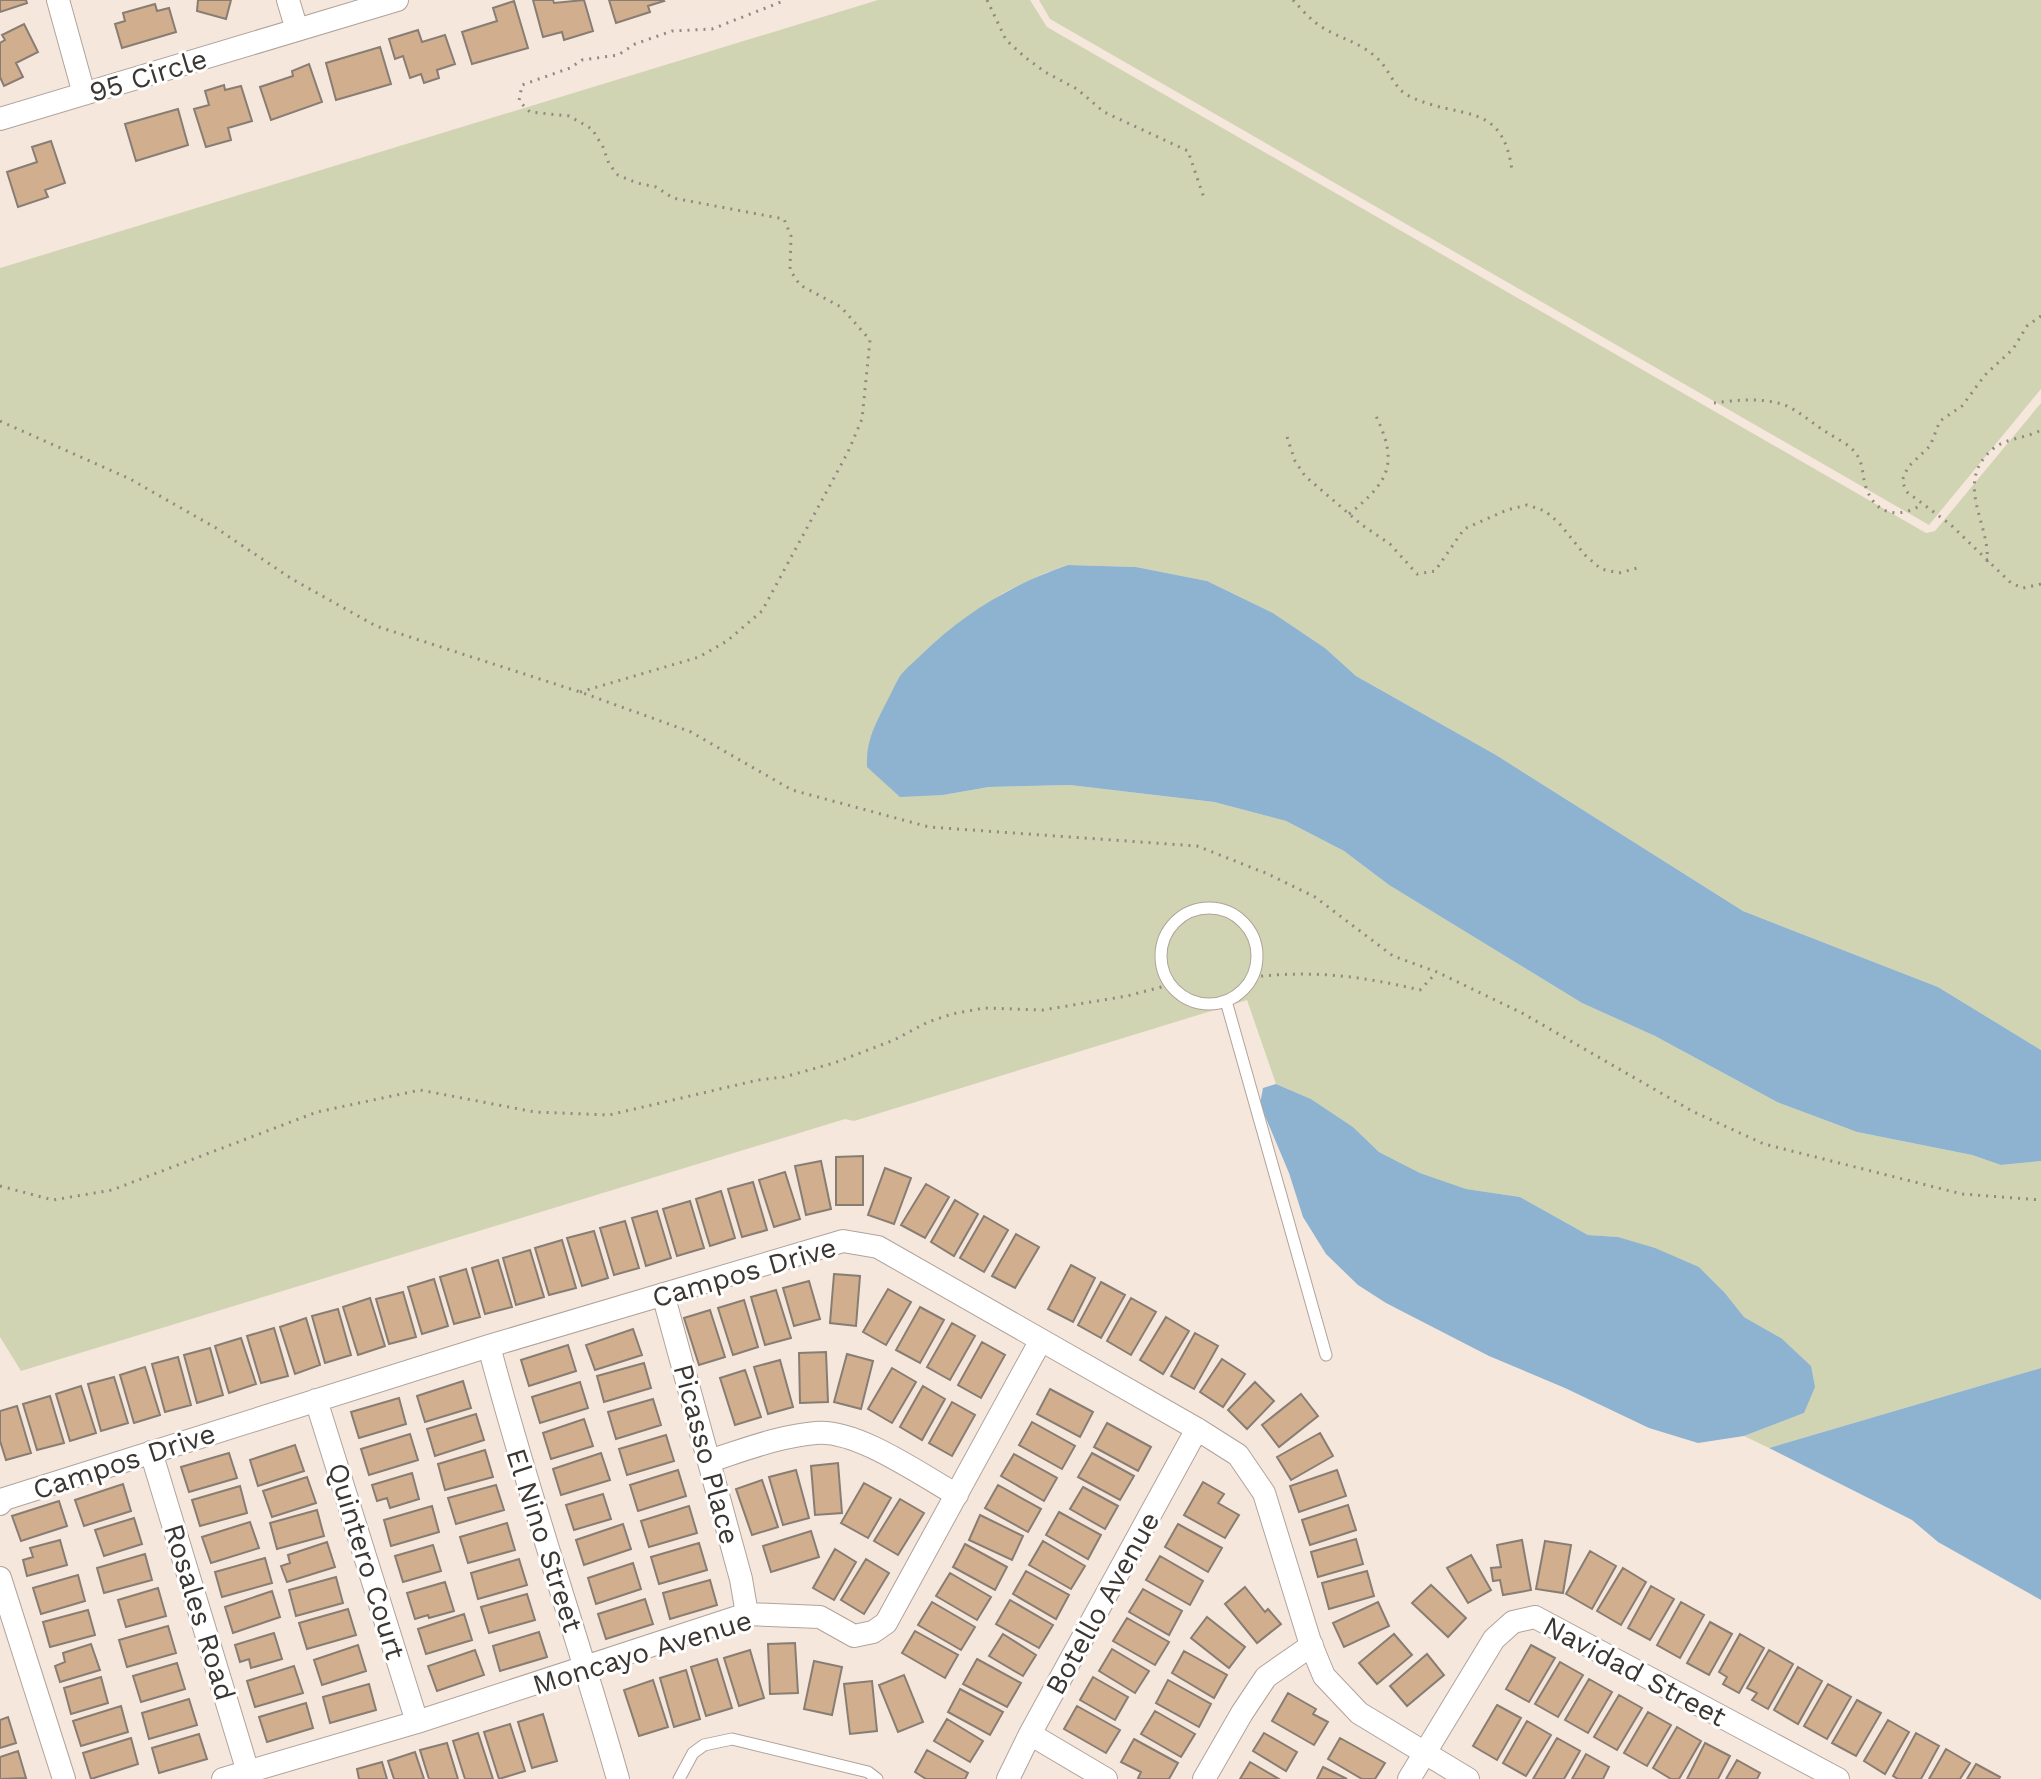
<svg xmlns="http://www.w3.org/2000/svg" width="2041" height="1779" font-family="'Work Sans',sans-serif">
<style>
.green{fill:#d1d4b3}
.water{fill:#8db3d1}
.building{fill:#d1ae8e;stroke:#887d73;stroke-width:2}
.lines{fill:none;stroke-linecap:round;stroke-linejoin:round}
.lane-casing{stroke:#b1a39a;stroke-width:13}
.street-casing{stroke:#b1a39a;stroke-width:24}
.path{stroke:#928882;stroke-width:3;stroke-dasharray:2 6;stroke-linecap:butt}
.lane{stroke:#fff;stroke-width:11}
.street{stroke:#fff;stroke-width:22}
.labels{text-anchor:middle;stroke-width:6;stroke-linejoin:round;paint-order:stroke}
.street-label{font-size:28px;fill:#3b3632;stroke:#fff}
</style>
<rect width="100%" height="100%" fill="#f6e7dd"/>
<!-- green -->
<path class="green" d="M878 0H1030L1047 27 1926 533 1935 531 2041 403V1050L1938 987 1743 911 1496 755 1356 676 1325 648 1273 613 1207 581 1136 567 1068 565 1045 573 1003 593 936 641 943 795 989 787 1070 785 1214 802 1286 821 1344 851 1389 885 1582 1003 1655 1036 1777 1102 1857 1132 1972 1155 2001 1165 2041 1161V1368L1769 1448 1744 1436 1804 1413 1781 1338 1744 1317 1725 1293 1699 1267 1618 1237 1588 1235 1520 1197 1465 1189 1420 1173 1379 1152 1353 1127 1311 1099 1276 1084 1247 1000 854 1121 845 1119 21 1371 0 1337V268Z
M1039 0H2041V389L1929 525 1050 19Z"/>
<!-- water -->
<path class="water" d="M1068 565 1136 567 1207 581 1273 613 1325 648 1356 676 1496 755 1743 911 1938 987 2041 1050V1161L2001 1165 1972 1155 1857 1132 1777 1102 1655 1036 1582 1003 1389 885 1344 851 1286 821 1214 802 1070 785 989 787 943 795 900 797 867 767C866 743 873 729 883 709 889 698 894 686 900 676 906 668 915 661 922 654 963 614 1014 583 1068 565Z
M1276 1084 1311 1099 1353 1127 1379 1152 1420 1173 1466 1189 1520 1197 1588 1235 1618 1237 1655 1248 1699 1267 1725 1293 1744 1317 1781 1338 1811 1366 1815 1387 1804 1413 1744 1436 1698 1443 1649 1428 1565 1388 1489 1356 1386 1303 1358 1285 1326 1254 1303 1217 1289 1173 1260 1104 1263 1088Z
M2041 1368V1600L1938 1542 1912 1520 1769 1448Z"/>
<!-- building -->
<path class="building" d="M0 0H26L27 3 0 12Z
M198 0H231L226 19 197 11Z
M533 0H553L554 3 584 0 593 31 564 40 562 32 543 37Z
M609 0H663L664 1 648 6 650 12 616 23Z
M514 1 528 48 472 64 462 32 497 21 493 8Z
M155 4 157 11 169 8 176 32 122 48 115 24 125 21 123 13Z
M24 24 38 52 16 63 23 77 4 86 0 77V43L5 40 2 35Z
M418 30 422 42 445 35 455 64 437 70 439 78 424 83 421 74 410 78 403 56 395 59 389 39Z
M380 47 391 84 336 100 326 63Z
M309 64 322 102 271 120 260 87 293 76 292 71Z
M224 85 225 90 241 86 252 121 228 128 231 140 206 147 194 109 209 105 205 91Z
M178 109 188 145 136 161 125 124Z
M51 141 65 183 45 190 48 197 18 207 7 172 37 162 32 147Z
M863 1156V1205H836V1157Z
M821 1161 831 1209 806 1215 795 1166Z
M885 1168 911 1178 894 1224 868 1215Z
M785 1172 800 1219 774 1227 759 1180Z
M753 1182 767 1230 742 1237 728 1189Z
M926 1184 949 1197 925 1238 901 1225Z
M721 1191 735 1238 710 1246 696 1199Z
M955 1200 978 1214 954 1256 931 1242Z
M690 1201 704 1248 677 1256 663 1209Z
M657 1211 671 1258 646 1266 632 1218Z
M984 1216 1008 1230 984 1272 960 1258Z
M625 1221 639 1268 614 1275 600 1228Z
M594 1231 608 1278 582 1286 567 1238Z
M1016 1234 1039 1247 1015 1288 992 1276Z
M562 1240 576 1288 549 1295 535 1248Z
M530 1250 544 1297 516 1305 503 1258Z
M498 1260 512 1307 485 1314 472 1268Z
M1071 1265 1095 1278 1073 1322 1048 1309Z
M466 1269 480 1317 454 1324 440 1277Z
M834 1274 860 1276 856 1326 830 1323Z
M434 1279 448 1326 422 1334 408 1287Z
M809 1281 820 1319 794 1326 783 1288Z
M1101 1282 1125 1295 1101 1338 1078 1325Z
M888 1289 911 1302 886 1345 863 1332Z
M776 1290 791 1338 765 1345 751 1297Z
M403 1292 416 1337 389 1344 376 1299Z
M370 1298 385 1346 358 1355 343 1307Z
M1131 1298 1156 1312 1131 1355 1107 1341Z
M744 1300 758 1347 733 1355 718 1308Z
M920 1307 944 1320 920 1363 896 1350Z
M338 1309 351 1355 325 1363 312 1316Z
M710 1310 725 1357 699 1365 684 1318Z
M1166 1317 1189 1331 1163 1374 1140 1360Z
M306 1318 320 1365 295 1374 280 1327Z
M952 1323 975 1336 950 1380 927 1367Z
M274 1328 288 1376 261 1383 247 1336Z
M633 1329 642 1355 595 1370 586 1345Z
M1195 1333 1218 1346 1194 1389 1171 1376Z
M241 1338 256 1384 229 1393 215 1346Z
M982 1342 1005 1355 981 1398 958 1385Z
M568 1345 576 1371 529 1386 521 1360Z
M210 1348 223 1395 197 1403 184 1355Z
M826 1352 828 1402 800 1403 799 1353Z
M847 1354 873 1361 861 1409 834 1402Z
M178 1357 191 1405 165 1412 152 1364Z
M1222 1359 1245 1374 1223 1407 1200 1392Z
M780 1360 793 1407 768 1414 754 1367Z
M644 1363 651 1388 604 1402 597 1376Z
M145 1367 160 1415 134 1423 120 1375Z
M892 1368 916 1382 892 1423 868 1409Z
M745 1370 761 1417 735 1425 720 1378Z
M114 1377 128 1423 101 1431 88 1384Z
M463 1381 471 1408 425 1422 417 1396Z
M580 1382 588 1408 540 1423 532 1397Z
M1255 1382 1274 1401 1247 1429 1228 1410Z
M81 1386 96 1433 70 1441 56 1394Z
M923 1386 945 1399 922 1440 900 1427Z
M1050 1389 1093 1412 1080 1437 1037 1414Z
M1301 1394 1318 1416 1279 1447 1262 1425Z
M50 1396 64 1443 37 1450 23 1404Z
M399 1398 406 1424 359 1438 351 1412Z
M653 1399 661 1425 616 1439 608 1412Z
M952 1402 975 1415 952 1456 929 1443Z
M17 1406 31 1453 6 1460 0 1441V1411Z
M476 1414 484 1440 435 1456 427 1429Z
M584 1419 593 1446 551 1459 543 1433Z
M1032 1422 1075 1446 1062 1469 1019 1445Z
M1107 1423 1151 1447 1138 1471 1094 1447Z
M1320 1433 1333 1456 1291 1480 1277 1457Z
M410 1434 418 1460 369 1475 361 1449Z
M666 1435 674 1461 627 1475 619 1449Z
M295 1445 304 1471 258 1486 250 1460Z
M485 1450 493 1477 445 1490 438 1464Z
M229 1453 237 1478 189 1492 181 1467Z
M601 1453 610 1480 561 1495 553 1469Z
M1092 1453 1134 1476 1120 1500 1078 1477Z
M1014 1454 1057 1478 1044 1501 1001 1476Z
M838 1463 842 1513 815 1515 811 1466Z
M678 1470 686 1496 638 1511 630 1485Z
M796 1470 809 1518 783 1525 769 1477Z
M1337 1470 1346 1496 1299 1512 1290 1486Z
M412 1473 419 1499 390 1508 387 1498 377 1501 372 1485Z
M307 1477 316 1503 272 1517 263 1491Z
M762 1480 778 1527 752 1535 736 1489Z
M1203 1482 1224 1494 1218 1503 1239 1515 1225 1538 1184 1515Z
M864 1483 891 1498 868 1538 841 1523Z
M123 1484 131 1511 84 1526 75 1500Z
M496 1485 504 1510 456 1524 448 1498Z
M998 1485 1041 1509 1028 1532 985 1508Z
M240 1486 247 1513 200 1526 192 1500Z
M1083 1487 1118 1506 1105 1529 1070 1509Z
M603 1494 611 1519 574 1530 566 1505Z
M900 1499 924 1513 898 1555 874 1541Z
M59 1501 67 1526 21 1541 12 1516Z
M1348 1505 1356 1530 1310 1545 1302 1520Z
M432 1506 439 1532 391 1546 384 1520Z
M689 1506 697 1533 649 1547 641 1521Z
M317 1510 324 1536 277 1549 270 1523Z
M1059 1512 1101 1535 1088 1559 1046 1535Z
M980 1515 1023 1536 1012 1560 969 1540Z
M134 1518 142 1544 104 1556 95 1530Z
M250 1522 259 1548 211 1563 202 1537Z
M507 1523 515 1550 468 1563 460 1537Z
M623 1524 631 1549 584 1565 576 1540Z
M1178 1524 1222 1548 1208 1572 1165 1547Z
M811 1531 819 1557 771 1572 763 1546Z
M1356 1539 1363 1564 1318 1577 1311 1552Z
M60 1540 67 1565 27 1576 23 1560 33 1557 30 1548Z
M1522 1540 1531 1590 1503 1595 1500 1580 1493 1581 1491 1568 1501 1567 1497 1545Z
M1043 1541 1085 1566 1071 1589 1029 1565Z
M1545 1541 1571 1545 1563 1593 1536 1589Z
M327 1542 335 1567 287 1582 281 1566 290 1563 288 1555Z
M699 1543 707 1570 659 1584 651 1557Z
M965 1544 1007 1567 995 1590 953 1567Z
M433 1545 441 1571 403 1582 395 1556Z
M835 1549 856 1562 834 1600 813 1588Z
M1590 1551 1616 1566 1592 1609 1566 1594Z
M145 1554 152 1580 104 1593 97 1568Z
M1471 1555 1491 1590 1468 1603 1447 1568Z
M1160 1556 1203 1581 1190 1605 1146 1580Z
M265 1558 272 1583 222 1597 215 1572Z
M519 1559 527 1585 478 1599 471 1573Z
M866 1559 889 1573 864 1614 841 1600Z
M633 1563 641 1589 596 1604 588 1578Z
M1623 1568 1646 1582 1621 1625 1597 1611Z
M1026 1571 1069 1595 1056 1619 1013 1594Z
M1367 1571 1374 1596 1329 1609 1322 1583Z
M950 1573 991 1597 977 1620 936 1596Z
M78 1575 85 1601 41 1614 33 1588Z
M336 1577 343 1603 296 1616 289 1590Z
M710 1580 717 1605 670 1619 663 1593Z
M445 1582 454 1611 429 1618 428 1615 415 1619 407 1593Z
M1431 1585 1466 1618 1448 1637 1412 1603Z
M1651 1586 1674 1599 1650 1640 1628 1628Z
M1245 1587 1265 1612 1268 1609 1281 1624 1257 1643 1225 1604Z
M158 1588 166 1616 126 1627 118 1600Z
M1143 1589 1182 1611 1169 1635 1129 1612Z
M272 1591 280 1617 233 1633 225 1607Z
M527 1594 535 1620 489 1633 481 1607Z
M645 1599 653 1624 606 1639 598 1614Z
M1010 1600 1053 1625 1039 1648 996 1624Z
M932 1602 975 1627 961 1650 918 1625Z
M1378 1602 1389 1626 1344 1647 1333 1623Z
M1681 1602 1704 1615 1680 1658 1657 1645Z
M348 1609 356 1635 307 1649 299 1623Z
M88 1610 95 1635 50 1647 43 1622Z
M464 1614 472 1640 426 1654 418 1629Z
M1207 1617 1245 1647 1229 1668 1191 1638Z
M1127 1618 1169 1642 1155 1665 1113 1641Z
M1710 1622 1732 1634 1709 1675 1687 1663Z
M168 1626 176 1653 127 1667 119 1640Z
M915 1631 958 1655 945 1678 902 1653Z
M539 1632 547 1657 500 1671 493 1646Z
M274 1633 282 1659 251 1668 249 1659 240 1662 235 1645Z
M1003 1634 1036 1655 1023 1676 989 1656Z
M1394 1634 1412 1655 1377 1684 1359 1663Z
M1740 1634 1764 1648 1739 1693 1723 1684 1727 1677 1719 1672Z
M795 1643 798 1693 770 1694 768 1644Z
M91 1644 100 1670 60 1682 55 1666 65 1662 63 1653Z
M358 1645 366 1671 322 1685 314 1660Z
M1531 1645 1555 1658 1529 1702 1506 1689Z
M1112 1649 1149 1671 1135 1693 1099 1671Z
M475 1650 484 1675 437 1691 428 1666Z
M750 1650 764 1698 739 1706 724 1658Z
M1769 1650 1793 1664 1768 1709 1752 1700 1757 1693 1747 1688Z
M1184 1651 1227 1675 1214 1698 1172 1673Z
M1427 1654 1444 1675 1407 1706 1390 1686Z
M717 1659 732 1708 706 1716 691 1667Z
M977 1659 1021 1683 1007 1707 963 1684Z
M814 1661 842 1667 832 1715 804 1709Z
M1560 1662 1583 1675 1558 1717 1535 1704Z
M177 1663 185 1689 141 1702 133 1676Z
M294 1666 303 1693 255 1707 247 1681Z
M1798 1667 1822 1681 1798 1724 1774 1710Z
M686 1670 700 1719 674 1727 660 1678Z
M904 1675 923 1722 898 1732 879 1685Z
M101 1677 108 1703 71 1714 64 1688Z
M1093 1677 1128 1697 1115 1720 1080 1700Z
M1589 1679 1612 1692 1588 1733 1565 1720Z
M653 1680 668 1727 639 1736 624 1690Z
M1168 1680 1211 1704 1199 1727 1156 1703Z
M872 1681 877 1731 850 1734 844 1684Z
M369 1684 376 1710 330 1723 323 1697Z
M1828 1684 1851 1697 1827 1739 1804 1726Z
M960 1689 1003 1712 990 1735 948 1712Z
M1288 1693 1316 1709 1313 1714 1328 1722 1314 1745 1272 1721Z
M1619 1695 1642 1708 1617 1750 1594 1737Z
M189 1699 197 1725 149 1739 142 1713Z
M1857 1700 1881 1713 1856 1756 1832 1743Z
M306 1703 313 1728 267 1742 259 1717Z
M1497 1705 1521 1718 1497 1760 1473 1746Z
M121 1706 128 1732 81 1746 73 1721Z
M1077 1706 1120 1730 1106 1753 1064 1729Z
M1155 1711 1195 1734 1181 1757 1141 1734Z
M1648 1712 1671 1725 1647 1766 1624 1753Z
M543 1714 557 1761 532 1768 518 1722Z
M8 1717 16 1743 0 1748V1720Z
M947 1719 983 1741 970 1762 934 1741Z
M1888 1720 1909 1732 1885 1774 1864 1761Z
M1527 1721 1551 1735 1526 1776 1503 1763Z
M510 1724 525 1771 499 1779 484 1732Z
M1677 1727 1701 1741 1679 1779H1671L1653 1768Z
M478 1733 493 1779H465L453 1741Z
M1264 1733 1297 1752 1286 1771 1253 1751Z
M1916 1733 1939 1746 1921 1779H1898L1893 1776Z
M199 1734 207 1759 159 1773 152 1748Z
M131 1738 138 1764 91 1779 83 1753Z
M1340 1738 1385 1763 1375 1779H1362L1328 1759Z
M1557 1738 1580 1751 1564 1779H1533Z
M1134 1739 1178 1763 1169 1779H1140L1138 1778 1141 1772 1121 1762Z
M447 1743 458 1779H429L420 1750Z
M1705 1743 1730 1756 1718 1779H1687Z
M1946 1749 1970 1763 1960 1779H1929Z
M927 1750 968 1773 965 1779H926L915 1772Z
M18 1751 26 1778 0 1779V1757Z
M415 1752 424 1779H394L388 1761Z
M1586 1754 1609 1767 1603 1779H1572Z
M1737 1760 1760 1773 1757 1779H1726Z
M382 1762 387 1779H359L357 1769Z
M1250 1762 1279 1779H1240Z
M1976 1764 2000 1777 1999 1779H1967Z
M1323 1767 1347 1779H1317Z"/>
<g class="lines">
<defs>
<path id="lane" d="M1161 956a48 48 0 1 1 96 0a48 48 0 1 1-96 0Z
M1226 1001 1326 1355
M679 1779 693 1753 704 1745 732 1739 868 1772 877 1779"/>
<path id="street" d="M58 0 84 94
M288 0 297 30
M0 119 397 0
M663 1294 741 1579 747 1614
M489 1346C527 1492 577 1634 618 1779
M316 1400 417 1722
M151 1452 248 1772
M709 1461C744 1450 779 1436 816 1433 857 1429 921 1475 957 1495
M0 1504 4 1499 489 1346 843 1241 878 1247 1197 1429 1238 1455 1264 1493 1310 1642 1324 1676 1359 1713 1468 1779
M0 1578 64 1779
M1030 1734 1106 1779
M223 1779 417 1722 747 1614 820 1617 854 1636 873 1632 886 1623 1041 1340
M1008 1779 1030 1734 1197 1429
M1204 1779 1242 1713 1266 1677 1312 1645
M1409 1779 1494 1639 1513 1622 1535 1617 1838 1779"/>
</defs>
<!-- lane casing -->
<use href="#lane" class="lane-casing"/>
<!-- street casing -->
<use href="#street" class="street-casing"/>
<!-- path -->
<path class="path" d="M987 0 1006 40 1026 58 1045 72 1077 89 1104 112 1188 151 1204 198
M1293 0C1301 9 1310 19 1320 26 1340 39 1359 41 1378 59 1389 69 1395 90 1409 96 1459 121 1503 99 1512 171
M2041 316 2027 326 2013 349 1985 375 1962 406 1940 421 1930 446 1908 467 1902 481 1907 492 1951 525 2011 583 2023 588 2041 584
M1714 403C1736 400 1765 397 1787 406 1802 413 1814 425 1828 433 1837 439 1851 445 1857 455 1864 465 1862 479 1867 490 1877 516 1900 518 1921 505
M0 421 130 479 216 528 292 579 376 626 580 692 691 732 792 790 929 827 1197 846 1268 874 1315 897 1393 956 1437 972 1522 1013 1692 1111 1764 1144 1962 1194 2041 1200
M1287 437 1295 461 1305 476 1362 525 1390 544 1417 574 1435 571 1464 529 1507 510 1527 505 1545 511 1559 523 1585 555 1601 569 1619 573 1641 567
M1349 514C1390 481 1399 463 1375 414
M1987 562C1991 524 1952 482 1994 448 2007 438 2027 438 2041 430
M580 692 699 657 727 641 762 611 848 452 862 419 870 340 841 307 800 285 790 270 791 236 784 219 673 198 656 187 637 183 618 175 609 164 603 147 592 129 569 116 530 112 519 101 522 85 570 68 582 60 618 55 635 44 672 31 712 29 786 0
M1253 977C1313 970 1361 976 1420 990L1436 973
M0 1186 53 1200 112 1190 317 1112 420 1090 535 1112 609 1115 758 1080 784 1077 834 1063 894 1040 928 1022 952 1014 984 1008 1043 1010 1127 996 1169 985"/>
<!-- lane -->
<use href="#lane" class="lane"/>
<!-- street -->
<use href="#street" class="street"/>
</g>
<g class="labels">
<!-- street labels -->
<g class="street-label">
<text transform="translate(148 75) rotate(-17)" y="10">95 Circle</text>
<text transform="translate(744 1272) rotate(-16)" y="10">Campos Drive</text>
<text transform="translate(707 1454) rotate(75)" y="10">Picasso Place</text>
<text transform="translate(124 1461) rotate(-18)" y="10">Campos Drive</text>
<text transform="translate(545 1540) rotate(72)" y="10">El Nino Street</text>
<text transform="translate(367 1561) rotate(73)" y="10">Quintero Court</text>
<text transform="translate(1102 1603) rotate(-61)" y="10">Botello Avenue</text>
<text transform="translate(200 1612) rotate(73)" y="10">Rosales Road</text>
<text transform="translate(642 1652) rotate(-17)" y="10">Moncayo Avenue</text>
<text transform="translate(1635 1671) rotate(28)" y="10">Navidad Street</text>
</g>
</g>
</svg>
